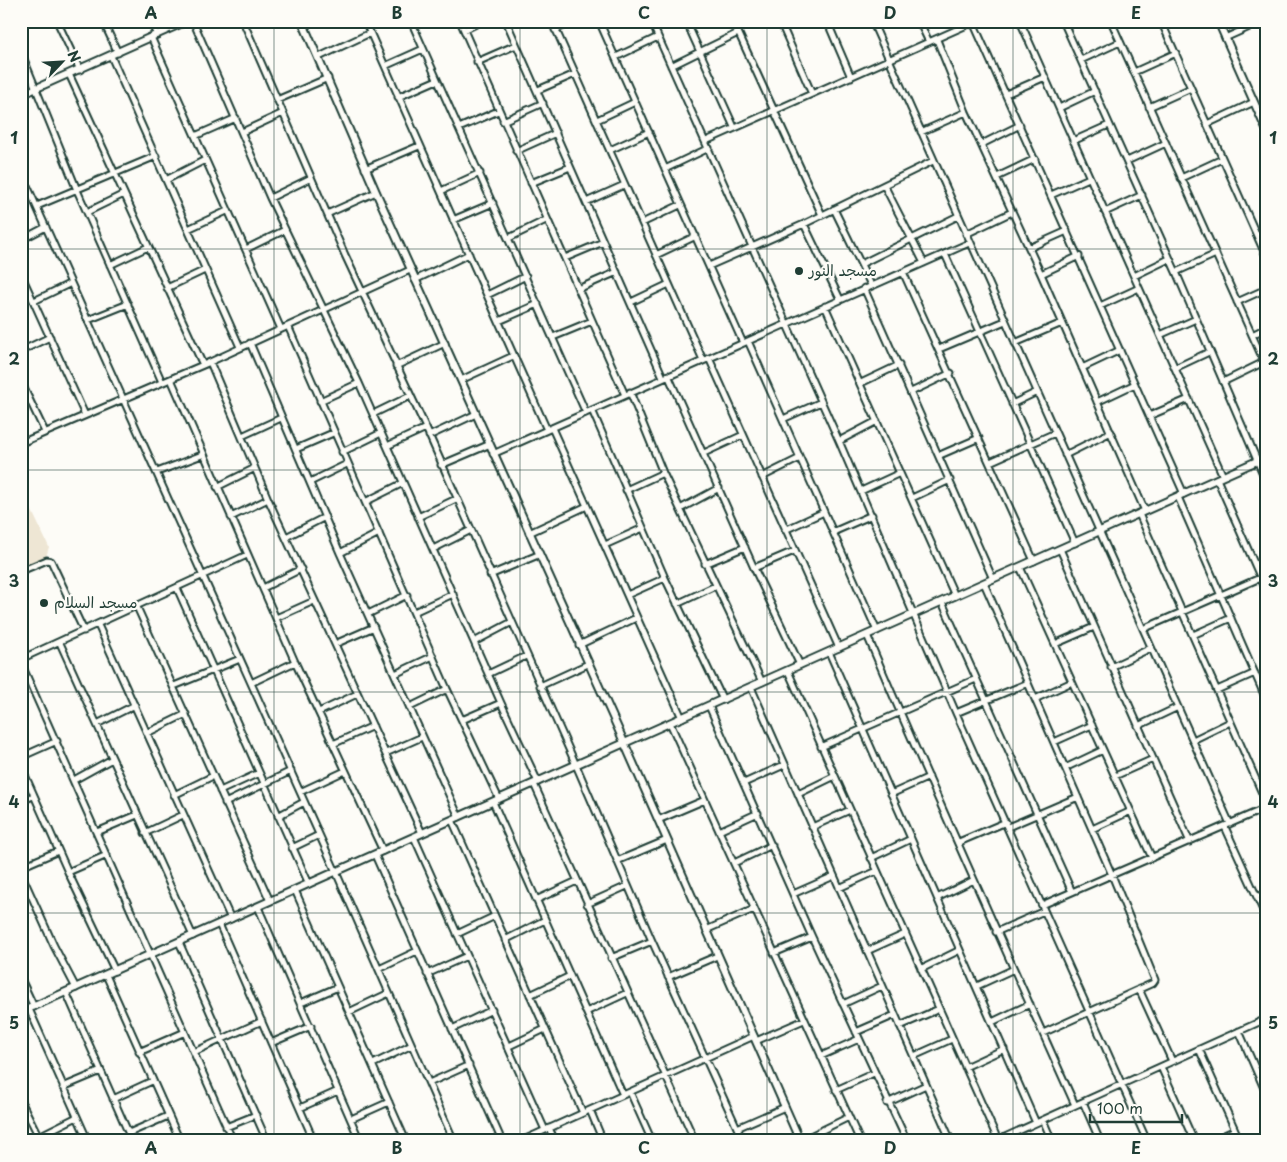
<svg xmlns="http://www.w3.org/2000/svg" width="1287" height="1162" font-family="'Playpen Sans','Playpen Sans Arabic',sans-serif">
<style>
.built{fill:#eee6d4}
.lines{fill:none;stroke-linecap:round;stroke-linejoin:round}
.minor-casing{stroke:#1f3d34;stroke-width:9}
.tertiary-casing{stroke:#1f3d34;stroke-width:10}
.minor{stroke:#fdfcf7;stroke-width:5}
.tertiary{stroke:#fdfcf7;stroke-width:6}
.grid{fill:none;stroke:#1f3d34;stroke-width:1;stroke-opacity:0.55}
.poi-dot{fill:#1f3d34;stroke:#fdfcf7;stroke-width:2}
.labels{text-anchor:middle;stroke-width:4.5;stroke-linejoin:round;paint-order:stroke}
.poi-label{font-size:15px;fill:#1f3d34;stroke:#fdfcf7;text-anchor:start}
.neatline{fill:none;stroke:#1f3d34;stroke-width:2}
.grid-label{font-size:16px;text-anchor:middle;font-weight:bold;fill:#1f3d34}
</style>
<rect width="100%" height="100%" fill="#fdfcf7"/>
<filter id="ink" filterUnits="userSpaceOnUse"><feTurbulence type="fractalNoise" baseFrequency=".02" numOctaves="2"/><feDisplacementMap in="SourceGraphic" scale="10" xChannelSelector="R" yChannelSelector="G"/><feConvolveMatrix kernelMatrix="1 2 1 2 8 2 1 2 1" color-interpolation-filters="sRGB"/></filter>
<g filter="url(#ink)">
<!-- built -->
<path class="built" d="M31 509 49 547 46 557 21 568V513Z"/>
<g class="lines">
<defs>
<path id="minor" d="M57 21 80 70
M103 21 118 53
M150 21 157 35
M193 21 270 198 359 383 501 703 538 782
M243 21 345 255 426 428 576 765 652 941 743 1141
M365 21 547 430
M411 21 586 413
M460 21 625 395
M506 21 663 377
M552 21 703 360
M599 21 743 343
M651 21 839 441 956 713 1147 1141
M686 21 734 127
M733 21 822 215
M780 21 812 94
M827 21 851 77
M872 21 1230 824
M919 21 929 42
M1020 21 1223 476
M1063 21 1176 272 1266 481
M1111 21 1266 366
M1161 21 1266 256
M973 22 1184 494
M1163 25 1171 21
M464 30 482 21
M555 30 575 21
M151 37 281 329
M1225 38 1263 21
M937 40 966 112 1041 274 1145 511
M21 52 77 190 162 382
M111 56 240 347
M319 57 370 33
M616 57 658 37
M1081 60 1120 42
M477 62 516 45
M385 66 423 49
M671 66 738 33
M1134 72 1176 53
M69 74 203 365
M538 90 575 74
M1006 94 1045 77
M398 97 437 80
M277 100 328 78
M1149 107 1191 88
M1059 108 1095 91
M597 120 635 102
M503 121 543 103
M1207 124 1254 102
M459 128 498 111
M242 132 283 113
M921 132 966 112
M195 136 236 118
M706 141 976 21
M1073 141 1109 125
M982 144 1020 125
M610 150 649 132
M516 151 556 133
M1127 161 1166 143
M365 169 419 146
M665 169 709 148
M21 172 336 872 454 1141
M997 177 1035 159
M1181 178 1222 159
M166 180 205 160
M531 183 570 167
M884 185 924 263
M441 191 480 173
M1051 195 1089 178
M270 198 311 178
M586 202 624 185
M37 206 156 156
M834 209 871 285
M87 212 124 194
M1105 212 1142 195
M327 214 376 192
M453 220 493 203
M642 223 680 205
M804 224 840 299
M188 229 227 211
M966 234 1012 212
M1257 236 1266 232
M509 238 546 220
M21 240 46 227
M1029 248 1067 231
M246 249 285 230
M945 254 1075 543
M656 255 696 236
M565 258 603 242
M861 264 958 216
M110 265 148 247
M709 266 804 224 933 161
M903 272 1034 561
M1176 272 1216 254
M21 274 85 415
M1041 274 1079 256
M1134 276 1169 259
M415 280 469 254
M167 288 205 270
M864 288 993 579
M578 289 617 272
M487 295 526 276
M34 301 71 283
M631 302 669 284
M1237 302 1266 289
M825 306 955 596
M1100 306 1139 288
M88 320 128 304
M499 321 538 304
M288 326 447 689 499 799
M1160 335 1196 319
M1252 335 1266 328
M553 337 592 321
M748 341 877 631
M250 343 340 553 459 817
M1015 343 1062 323
M939 349 1005 321
M21 351 50 337
M709 358 839 648
M210 362 268 499 422 833
M396 366 445 343
M1082 368 1120 350
M1175 368 1209 352
M668 375 754 568 800 665
M171 379 295 662 383 851
M461 380 513 356
M21 382 45 432
M1223 382 1264 362
M861 383 899 365
M630 392 663 473 762 682
M911 392 951 373
M320 401 359 383
M1097 402 1135 384
M1012 404 1037 392
M592 410 665 578 723 700
M373 414 410 396
M1149 416 1189 399
M783 419 821 402
M552 428 682 718
M242 436 281 418
M429 436 476 414
M839 441 877 421
M21 443 210 362 410 270
M387 446 426 428
M296 449 333 433
M342 452 381 433
M704 453 743 435
M493 454 969 243
M940 455 979 438
M1065 455 1111 432
M990 462 1055 433
M441 465 488 445
M157 472 202 455
M762 477 800 458
M1217 479 1266 590
M310 482 347 464
M217 487 255 468
M626 490 663 473
M861 491 900 473
M1178 497 1266 699
M912 498 950 480
M365 502 403 483
M680 509 719 488
M1139 514 1266 802
M231 517 268 499
M418 517 456 499
M785 530 824 512
M833 532 872 515
M529 533 587 506
M286 537 325 517
M605 545 643 528
M433 549 471 530
M1060 549 1190 842
M340 553 379 533
M705 564 745 547
M1020 567 1152 858
M754 568 794 551
M21 571 47 560 51 561 84 631
M490 575 538 555
M984 583 1112 875 1155 980 1153 983 1043 1033
M177 588 309 884
M263 588 301 569
M627 595 665 578
M942 602 1072 892
M677 604 715 586
M137 607 270 901
M414 612 453 594
M368 614 407 595
M276 618 314 601
M98 625 231 919
M1143 629 1260 578
M867 635C934 793 1005 949 1075 1105
M1193 635 1231 618
M474 642 512 622
M60 643 193 936
M335 644 374 627
M1055 644 1094 627
M579 645 636 618
M829 652 1036 1123
M21 659 247 555
M21 663 233 1141
M1111 667 1151 648
M788 671 998 1140
M395 674 433 656
M488 674 526 656
M251 683 295 662
M174 686 240 659
M540 686 588 664
M751 687 951 1141
M1217 690 1255 673
M1035 699 1072 682
M709 706 812 937 907 1141
M410 707 447 689
M319 712 357 694
M956 713 1028 683
M462 720 501 703
M670 723 860 1141
M97 724 135 705
M1138 726 1178 707
M147 733 186 714
M1193 740 1230 722
M1054 742 1092 725
M333 744 373 726
M821 747 976 679
M386 753 422 737
M21 757 57 741
M21 766 68 872 115 971
M1065 768 1103 750
M1115 776 1153 759
M74 780 112 759
M744 783 784 765
M534 784 695 1141
M220 791 259 773
M300 792 345 771
M798 794 835 776
M891 794 929 777
M174 795 213 776
M21 801 33 796
M493 802 623 1095
M225 803 291 771
M278 816 304 802
M452 820 583 1113
M658 820 705 800
M812 827 850 810
M1008 827 1078 797
M1225 827 1266 917
M1092 829 1131 811
M719 831 758 813
M97 832 137 815
M145 833 183 815
M414 837 545 1130
M959 842 1006 822
M292 848 319 835
M375 855 502 1141
M871 858 911 839
M617 861 667 840
M734 863 772 845
M21 867 58 851
M68 872 107 855
M21 873 54 946 76 988
M839 888 877 871
M295 890 406 1141
M21 894 29 891
M793 894 834 876
M1257 897 1266 893
M937 898 974 880
M536 900 577 881
M587 904 627 886
M1042 905 1266 808
M258 907 360 1141
M219 924 314 1141
M706 930 754 909
M996 932 1044 911
M457 934 495 916
M505 940 545 920
M179 942 267 1141
M867 951 905 934
M774 953 812 937
M611 958 652 941
M379 969 417 951
M921 969 960 950
M427 974 467 956
M106 975 180 1141
M668 977 717 956
M21 979 34 1007
M977 986 1014 969
M1139 989 1172 1061
M66 992 132 1141
M530 995 570 976
M301 1003 338 987
M843 1004 882 986
M29 1009 88 1141
M349 1012 389 993
M586 1012 627 993
M992 1022 1030 1004
M900 1026 939 1009
M452 1029 492 1010
M1239 1031 1266 1093
M856 1032 895 1015
M756 1041 804 1020
M271 1043 311 1026
M507 1047 545 1029
M1199 1049 1240 1141
M139 1052 185 1032
M194 1052 262 1021
M821 1056 859 1039
M914 1056 952 1039
M373 1064 412 1045
M965 1067 1004 1049
M1161 1067 1194 1141
M429 1083 469 1065
M63 1087 101 1071
M836 1090 874 1073
M630 1092 652 1141
M113 1099 152 1081
M21 1101 41 1141
M1083 1102 1100 1141
M887 1103 926 1085
M300 1108 338 1091
M590 1110 603 1141
M351 1119 389 1102
M1043 1120 1052 1141
M226 1127 256 1115
M549 1128 555 1141
M737 1128 785 1107
M129 1133 168 1116
M39 1136 77 1117
M301 1141 312 1136
M521 1141 754 1036
M800 1141 849 1117
M996 1141 1266 1019
M1211 1141 1235 1130"/>
<path id="tertiary" d="M302 21 376 192 612 715 800 1141
M1218 21 1266 129
M21 95 187 21
M21 1012 1266 457"/>
</defs>
<!-- minor casing -->
<use href="#minor" class="minor-casing"/>
<!-- tertiary casing -->
<use href="#tertiary" class="tertiary-casing"/>
<!-- minor -->
<use href="#minor" class="minor"/>
<!-- tertiary -->
<use href="#tertiary" class="tertiary"/>
</g>
</g>
<!-- grid -->
<path class="grid" d="M274 21V1141M520 21V1141M767 21V1141M1013 21V1141M21 249H1266M21 470H1266M21 692H1266M21 913H1266"/>
<!-- markers -->
<g class="poi-dot">
<circle cx="799" cy="271" r="5"/>
<circle cx="44" cy="603" r="5"/>
</g>
<g class="labels">
<!-- poi labels -->
<g class="poi-label">
<text x="809" y="276">مسجد النور</text>
<text x="54" y="608">مسجد السلام</text>
</g>
</g>
<!-- margin -->
<rect width="1287" height="1162" fill="none" stroke="#fdfcf7" stroke-width="55"/>
<!-- north arrow -->
<g transform="translate(62 62) rotate(65)" stroke="#fdfcf7" stroke-width="4" paint-order="stroke">
<path d="M0-4L9 19L0 12L-9 19Z" fill="#1f3d34"/>
<text y="-8" font-size="14" font-weight="bold" text-anchor="middle" fill="#1f3d34">N</text>
</g>
<!-- scale -->
<path d="M1090 1114v8h92v-8" fill="none" stroke="#1f3d34" stroke-width="2.5"/>
<text x="1097" y="1114" font-size="15" fill="#1f3d34" stroke="#fdfcf7" stroke-width="4" paint-order="stroke">100 m</text>
<rect x="28" y="28" width="1232" height="1106" class="neatline"/>
<g class="grid-label">
<text x="151" y="19">A</text>
<text x="397" y="19">B</text>
<text x="644" y="19">C</text>
<text x="890" y="19">D</text>
<text x="1136" y="19">E</text>
<text x="14" y="144">1</text>
<text x="1273" y="144">1</text>
<text x="14" y="365">2</text>
<text x="1273" y="365">2</text>
<text x="14" y="587">3</text>
<text x="1273" y="587">3</text>
<text x="14" y="808">4</text>
<text x="1273" y="808">4</text>
<text x="14" y="1029">5</text>
<text x="1273" y="1029">5</text>
<text x="151" y="1154">A</text>
<text x="397" y="1154">B</text>
<text x="644" y="1154">C</text>
<text x="890" y="1154">D</text>
<text x="1136" y="1154">E</text>
</g>
</svg>
